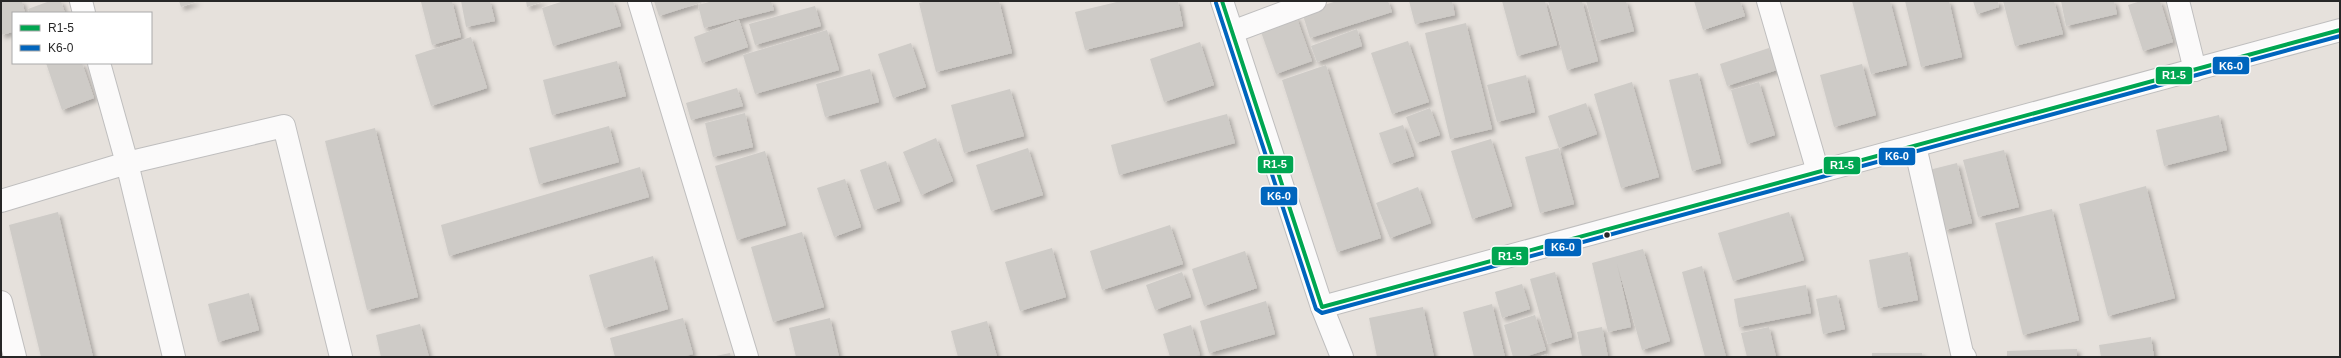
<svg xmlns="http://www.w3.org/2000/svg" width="2341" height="358" font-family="Helvetica,sans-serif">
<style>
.building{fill:#cecbc7;filter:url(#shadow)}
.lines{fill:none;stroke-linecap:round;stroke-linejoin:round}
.minor-casing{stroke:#bfbebe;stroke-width:24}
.secondary-casing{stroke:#bfbebe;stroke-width:24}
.minor{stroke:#fbfafa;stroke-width:22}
.secondary{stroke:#fbfafa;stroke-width:22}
.bus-1-casing{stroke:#fff;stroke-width:7}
.bus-2-casing{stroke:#fff;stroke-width:7}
.bus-1{stroke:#00a651;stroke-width:4}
.bus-2{stroke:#0065bd;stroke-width:4}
.bus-dot{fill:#272727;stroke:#fff;stroke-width:1.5}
.line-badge{stroke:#fff;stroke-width:1.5}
.badge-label{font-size:11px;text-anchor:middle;font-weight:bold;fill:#fff}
</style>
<defs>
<filter id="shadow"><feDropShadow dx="3.5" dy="3.5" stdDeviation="2" flood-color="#0004"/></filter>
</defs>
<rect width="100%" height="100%" fill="#e6e1dc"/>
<!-- building -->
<path class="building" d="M1 1H22L25 13H13V32L1 35Z
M50 1H61L65 13H29L28 9Z
M179 1H198L181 7Z
M452 1 461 37 432 45 421 2Z
M461 1H490L495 21 466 27Z
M526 1H545L527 7Z
M564 1H613L621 26 553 46 542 8Z
M654 1H706L659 16Z
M713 1H771L774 10 704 28 698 5Z
M927 1H999L1012 53 936 72 919 3Z
M1121 1H1178L1183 26 1085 50 1075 12Z
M1337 1H1388L1392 12 1310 38 1302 12Z
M1409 1H1452L1455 15 1415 24Z
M1502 1H1545L1557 45 1517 56Z
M1548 1H1582L1598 61 1567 70Z
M1586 1H1626L1634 31 1597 41Z
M1694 1H1740L1745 16 1703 30Z
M1852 1H1890L1907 65 1871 74Z
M1905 1H1949L1962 57 1921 67Z
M1973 1H1998L1999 7 1977 14Z
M2003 1H2054L2063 34 2015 46Z
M2061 1H2114L2117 14 2066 26Z
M2141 1H2160L2173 42 2143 51 2128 5Z
M815 6 821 26 755 45 749 24Z
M1296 16 1312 61 1276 74 1260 29Z
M739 20 748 47 702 63 694 37Z
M1466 23 1492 129 1450 139 1425 33Z
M1357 29 1362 46 1317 62 1311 46Z
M827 30 839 70 755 94 743 55Z
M471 37 487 88 431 106 415 55Z
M1408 41 1429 102 1392 114 1371 53Z
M1200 42 1214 85 1164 102 1150 59Z
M911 43 926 87 893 98 878 54Z
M1769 48 1777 70 1727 86 1720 64Z
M617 61 626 96 552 115 543 80Z
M46 63H82L94 98 62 110Z
M1862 64 1876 115 1834 127 1820 75Z
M1326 65 1381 238 1337 252 1282 80Z
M870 69 879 102 825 117 816 84Z
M1698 73 1721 163 1692 171 1669 80Z
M1526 75 1535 112 1497 122 1487 85Z
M1632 82 1659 177 1621 188 1594 94Z
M1759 82 1775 135 1747 144 1731 90Z
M737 88 743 106 691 120 686 103Z
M1010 89 1024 136 964 153 951 105Z
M1586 103 1597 134 1559 148 1548 116Z
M1430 108 1440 135 1416 143 1406 117Z
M745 113 753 147 713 157 705 123Z
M1227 114 1235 143 1119 175 1111 145Z
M2219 115 2227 150 2164 166 2156 130Z
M1403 125 1414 156 1390 164 1379 133Z
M609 126 619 162 539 184 529 148Z
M375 128 418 297 367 310 325 141Z
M936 138 953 181 921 195 903 152Z
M1491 139 1512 206 1472 219 1451 151Z
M1028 148 1043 195 991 211 976 165Z
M1559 148 1574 204 1540 213 1525 157Z
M2004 150 2019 207 1978 217 1963 160Z
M765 151 786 225 737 240 715 166Z
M886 161 900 201 874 210 860 170Z
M1957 163 1972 223 1945 230 1929 170Z
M640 167 649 197 449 256 441 225Z
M845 179 861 227 834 237 817 188Z
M2146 186 2175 298 2108 316 2079 204Z
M1418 187 1431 223 1390 238 1376 203Z
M2052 209 2079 320 2023 335 1995 223Z
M58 212 93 357H41L9 225Z
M1789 212 1804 260 1733 281 1718 233Z
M1170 225 1183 264 1102 290 1090 251Z
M802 232 824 307 773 322 751 247Z
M1052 248 1066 297 1020 311 1005 262Z
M1643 249 1670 341 1642 350 1617 264 1631 327 1608 332 1592 263Z
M1245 251 1257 288 1204 306 1192 269Z
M1908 252 1918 300 1878 308 1869 260Z
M653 256 668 309 604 328 589 275Z
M1702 266 1726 357H1705L1682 272Z
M1182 272 1191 297 1155 310 1146 285Z
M1555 272 1572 337 1548 344 1530 279Z
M1522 284 1530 309 1502 318 1495 292Z
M1806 285 1811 313 1739 327 1734 299Z
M249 293 259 330 218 342 208 304Z
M1837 295 1845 329 1823 334 1816 299Z
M1266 301 1275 334 1209 353 1200 321Z
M1492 304 1505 357H1474L1463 312Z
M1423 307 1434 357H1377L1369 318Z
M1535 315 1546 350 1524 357H1513L1504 325Z
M683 318 693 354 682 357H615L610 338Z
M830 318 839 357H796L789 328Z
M987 321 997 357H958L951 331Z
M420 324 429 357H381L376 335Z
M1191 325 1200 355 1192 357H1170L1163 334Z
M1602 327 1608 357H1582L1577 332Z
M1769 327 1776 357H1747L1741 333Z
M2151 337 2154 357H2101L2099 345Z
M2077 349V357H2007V351Z
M730 353 731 357H716V356Z
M1872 353H1922V357H1872Z
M1547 354 1548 357H1539Z"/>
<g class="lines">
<defs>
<path id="minor" d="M81 1 84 13
M639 1 747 357
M1768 1 1818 172
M2178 1 2195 70
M1232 32 1315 1
M99 63 127 163 174 357
M1915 146 1962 353 1965 357
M1 201 127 163 284 126 341 357
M1 302 15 357
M1322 307 1342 357"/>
<path id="secondary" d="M1222 1 1322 307 2340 30"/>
</defs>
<!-- minor casing -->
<use href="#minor" class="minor-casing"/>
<!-- secondary casing -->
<use href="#secondary" class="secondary-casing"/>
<!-- minor -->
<use href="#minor" class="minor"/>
<!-- secondary -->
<use href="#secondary" class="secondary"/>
<defs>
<path id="bus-1" d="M1222 1 1322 307 2340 30"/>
<path id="bus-2" d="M1216 3 1316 309 1322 313 2340 36"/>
</defs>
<!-- bus-1 casing -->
<use href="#bus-1" class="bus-1-casing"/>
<!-- bus-2 casing -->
<use href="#bus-2" class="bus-2-casing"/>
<!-- bus-1 -->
<use href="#bus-1" class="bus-1"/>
<!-- bus-2 -->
<use href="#bus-2" class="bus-2"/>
</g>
<!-- markers -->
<circle class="bus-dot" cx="1607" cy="235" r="3.5"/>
<g class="line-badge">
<rect x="2212" y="56" width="38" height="19" rx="4" fill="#0065bd"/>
<rect x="2155" y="66" width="38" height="19" rx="4" fill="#00a651"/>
<rect x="1878" y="147" width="38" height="19" rx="4" fill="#0065bd"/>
<rect x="1257" y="155" width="37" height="19" rx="4" fill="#00a651"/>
<rect x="1823" y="156" width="38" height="19" rx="4" fill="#00a651"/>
<rect x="1260" y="186" width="38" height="20" rx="4" fill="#0065bd"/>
<rect x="1544" y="238" width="38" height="19" rx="4" fill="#0065bd"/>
<rect x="1491" y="246" width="38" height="20" rx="4" fill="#00a651"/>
</g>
<g class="badge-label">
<text x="2231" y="70">K6-0</text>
<text x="2174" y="79">R1-5</text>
<text x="1897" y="160">K6-0</text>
<text x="1275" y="168">R1-5</text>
<text x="1842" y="169">R1-5</text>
<text x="1279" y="200">K6-0</text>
<text x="1563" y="251">K6-0</text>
<text x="1510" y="260">R1-5</text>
</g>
<!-- border -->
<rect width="2341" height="358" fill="none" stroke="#272727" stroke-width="4"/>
<!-- legend -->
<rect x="12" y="12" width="140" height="52" fill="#ffffff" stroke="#a9a9a9"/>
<rect x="20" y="25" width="20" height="6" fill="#00a651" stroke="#a9a9a9"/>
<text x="48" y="32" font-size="12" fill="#272727">R1-5</text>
<rect x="20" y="45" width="20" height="6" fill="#0065bd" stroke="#a9a9a9"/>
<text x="48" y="52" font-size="12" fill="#272727">K6-0</text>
</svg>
